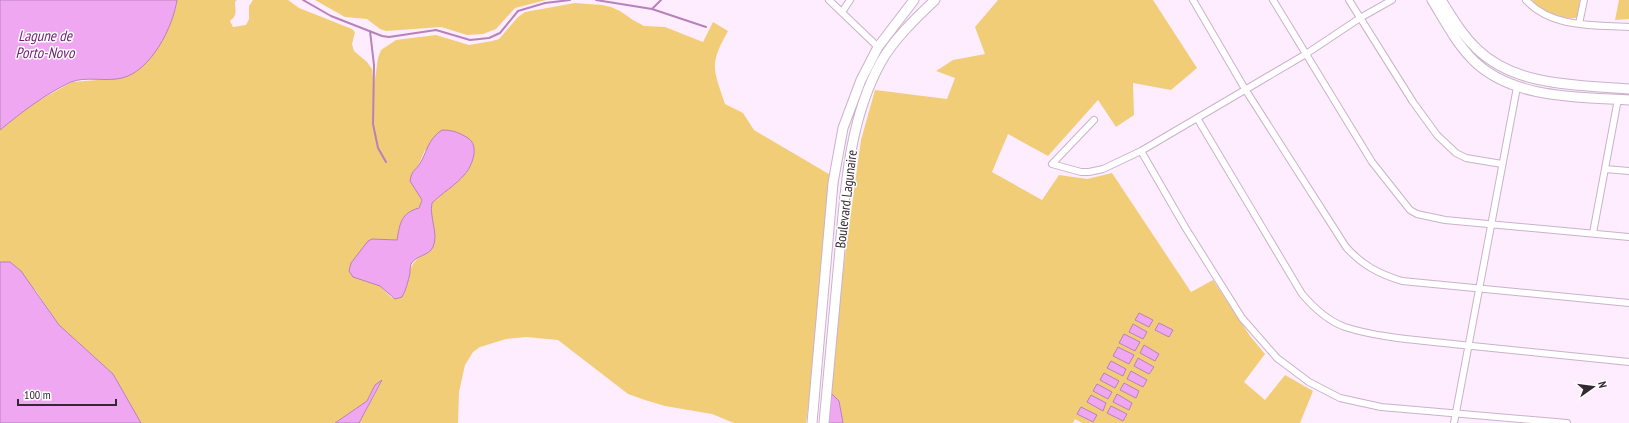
<svg xmlns="http://www.w3.org/2000/svg" width="1629" height="423" font-family="'PT Sans Narrow',sans-serif">
<style>
.green{fill:#f2cd78;fill-rule:evenodd}
.water{fill:#f0a7f2;stroke:#b781b9}
.lines{fill:none;stroke-linecap:round;stroke-linejoin:round}
.stream{stroke:#b781b9;stroke-width:2}
.street-casing{stroke:#cbb1cc;stroke-width:8}
.secondary-casing{stroke:#cbb1cc;stroke-width:11}
.street{stroke:#fff;stroke-width:6}
.secondary{stroke:#fff;stroke-width:9}
.labels{text-anchor:middle;stroke-width:3;stroke-linejoin:round;paint-order:stroke}
.street-label{font-size:14px;fill:#332833;stroke:#fff}
.water-label{font-size:15px;font-style:italic;fill:#711c76;stroke:#fff}
</style>
<rect width="100%" height="100%" fill="#feedfe"/>
<!-- green -->
<path class="green" d="M177 0H237L235 2C235 11 238 15 230 21L233 27 246 25 249 19V6L253 0H288L299 8 352 29 355 32 352 44 354 51 367 62 372 69 374 85 378 58 381 50 396 40 436 35 469 45 492 41 499 39 518 17 525 12 575 3 602 5 611 7 620 11 633 20 644 26 665 27 703 42 713 22 728 31C709 65 713 68 725 104L743 113 754 130 839 180 806 423H734L712 414 665 406 645 400 628 394 558 340 526 337 506 339 480 347 473 352 465 365 459 392 458 423H359L382 381 375 385 367 401 335 423H141L113 374 59 325 36 291 10 262H0V130L29 106 72 82 122 78 161 42 176 8ZM425 150 465 174 432 203V222L427 253C405 262 411 279 402 297L392 298 380 286 372 239 397 240C403 231 423 207 421 198 421 194 416 191 414 188L417 168Z
M315 0H546L515 8 496 29 483 34 467 35 441 27 386 31 380 29 367 19 345 17Z
M998 0H1153L1197 68 1171 90 1133 83 1134 115 1116 127 1098 100 1048 156 1008 134 992 172 1042 200 1059 175 1087 179 1112 173 1191 292 1213 280 1250 336 1265 354 1244 382 1265 400 1285 375 1313 391 1300 423H1082L1075 419 1073 423H843L839 401 832 395 827 413 822 423 861 140 875 90 947 99 955 78 936 71 953 60 985 54 975 27Z
M1533 0H1580L1578 17C1567 22 1540 10 1531 3Z
M1619 0H1629V19L1615 20Z"/>
<!-- water -->
<path class="water" d="M0 0H177C173 27 151 71 122 78 106 82 86 76 71 82 45 94 22 112 0 130Z
M442 130C453 130 460 133 468 138 480 146 472 166 465 174 456 185 442 193 432 203 429 217 439 234 433 247 429 256 416 255 411 264 410 267 410 271 410 273 408 282 406 290 402 297L395 299 380 286 353 277 349 271 351 263 368 241 372 239 397 240C400 223 401 213 419 208L422 200 410 181C412 170 414 172 419 165 428 151 427 140 442 130Z
M0 262H10L21 271 59 325 113 374 141 423H0Z
M1139 313 1153 320 1149 327 1135 320Z
M1159 323 1173 330 1169 337 1155 330Z
M1133 324 1147 332 1143 339 1129 332Z
M1124 334 1140 342 1135 351 1119 343Z
M1144 345 1159 354 1155 361 1140 353Z
M1118 347 1134 355 1129 364 1113 356Z
M1138 358 1154 367 1149 374 1134 366Z
M1111 361 1126 369 1123 376 1107 368Z
M1131 371 1147 380 1143 387 1127 379Z
M1104 373 1119 381 1115 388 1100 380Z
M382 380 359 423H335L367 401 375 385Z
M1124 383 1139 391 1136 398 1120 390Z
M1097 384 1112 392 1108 399 1093 391Z
M832 394 839 401 843 423H828L827 413Z
M1117 394 1132 403 1129 410 1113 402Z
M1091 395 1106 403 1103 411 1087 402Z
M1111 406 1127 414 1123 421 1107 413Z
M1081 407 1097 415 1093 422 1077 414Z"/>
<g class="lines">
<!-- stream -->
<path class="stream" d="M303 0 331 16 382 36 389 37 436 30 470 40 489 38 500 33 518 11 545 3 570 0
M596 0 652 9 706 27
M652 9 661 0
M370 31 374 65 373 124 378 148 386 162"/>
<defs>
<path id="street" d="M829 0 878 47
M1193 0 1245 89 1346 247C1362 265 1379 274 1402 281L1629 303
M1273 0 1372 162 1410 210 1417 214 1445 220 1629 237
M1349 0 1413 102 1437 135 1456 153 1466 158 1502 164
M1526 0C1551 28 1594 25 1629 27
M842 12 850 0
M1579 24 1584 0
M1197 118 1302 294C1314 308 1328 321 1345 327 1379 338 1418 340 1453 344 1512 350 1570 356 1629 362
M1094 120 1052 164 1081 172H1089L1103 169 1141 151 1306 54 1360 18 1392 0
M1141 151 1185 227 1242 318 1277 358 1309 382 1340 398 1381 407 1567 423
M1605 169 1629 171
M1593 233 1618 99
M1454 423 1517 87"/>
<path id="secondary" d="M1432 0C1445 21 1456 43 1473 60 1512 99 1578 97 1629 100
M1441 0C1452 17 1462 35 1477 49 1516 87 1579 85 1629 89
M812 423 833 183 843 128 861 80 878 47 914 0
M824 423C829 369 834 314 839 260 845 193 848 121 881 62 894 39 916 18 935 0"/>
</defs>
<!-- street casing -->
<use href="#street" class="street-casing"/>
<!-- secondary casing -->
<use href="#secondary" class="secondary-casing"/>
<!-- street -->
<use href="#street" class="street"/>
<!-- secondary -->
<use href="#secondary" class="secondary"/>
</g>
<g class="labels">
<!-- street labels -->
<g class="street-label">
<text transform="translate(846 199) rotate(-83)" y="5">Boulevard Lagunaire</text>
</g>
<!-- water labels -->
<g class="water-label">
<text x="45" y="41">Lagune de<tspan x="45" dy="17">Porto-Novo</tspan></text>
</g>
</g>
<!-- north arrow -->
<g transform="translate(1593 387) rotate(76)" stroke="#ffffff" stroke-width="3" paint-order="stroke">
<path d="M0-3L7 15L0 10L-7 15Z" fill="#332833"/>
<text y="-6" font-size="11" font-weight="bold" text-anchor="middle" fill="#332833">N</text>
</g>
<!-- scale -->
<path d="M18 399v6h98v-6" fill="none" stroke="#332833" stroke-width="2"/>
<text x="24" y="399" font-size="12" fill="#332833" stroke="#ffffff" stroke-width="3" paint-order="stroke">100 m</text>
</svg>
